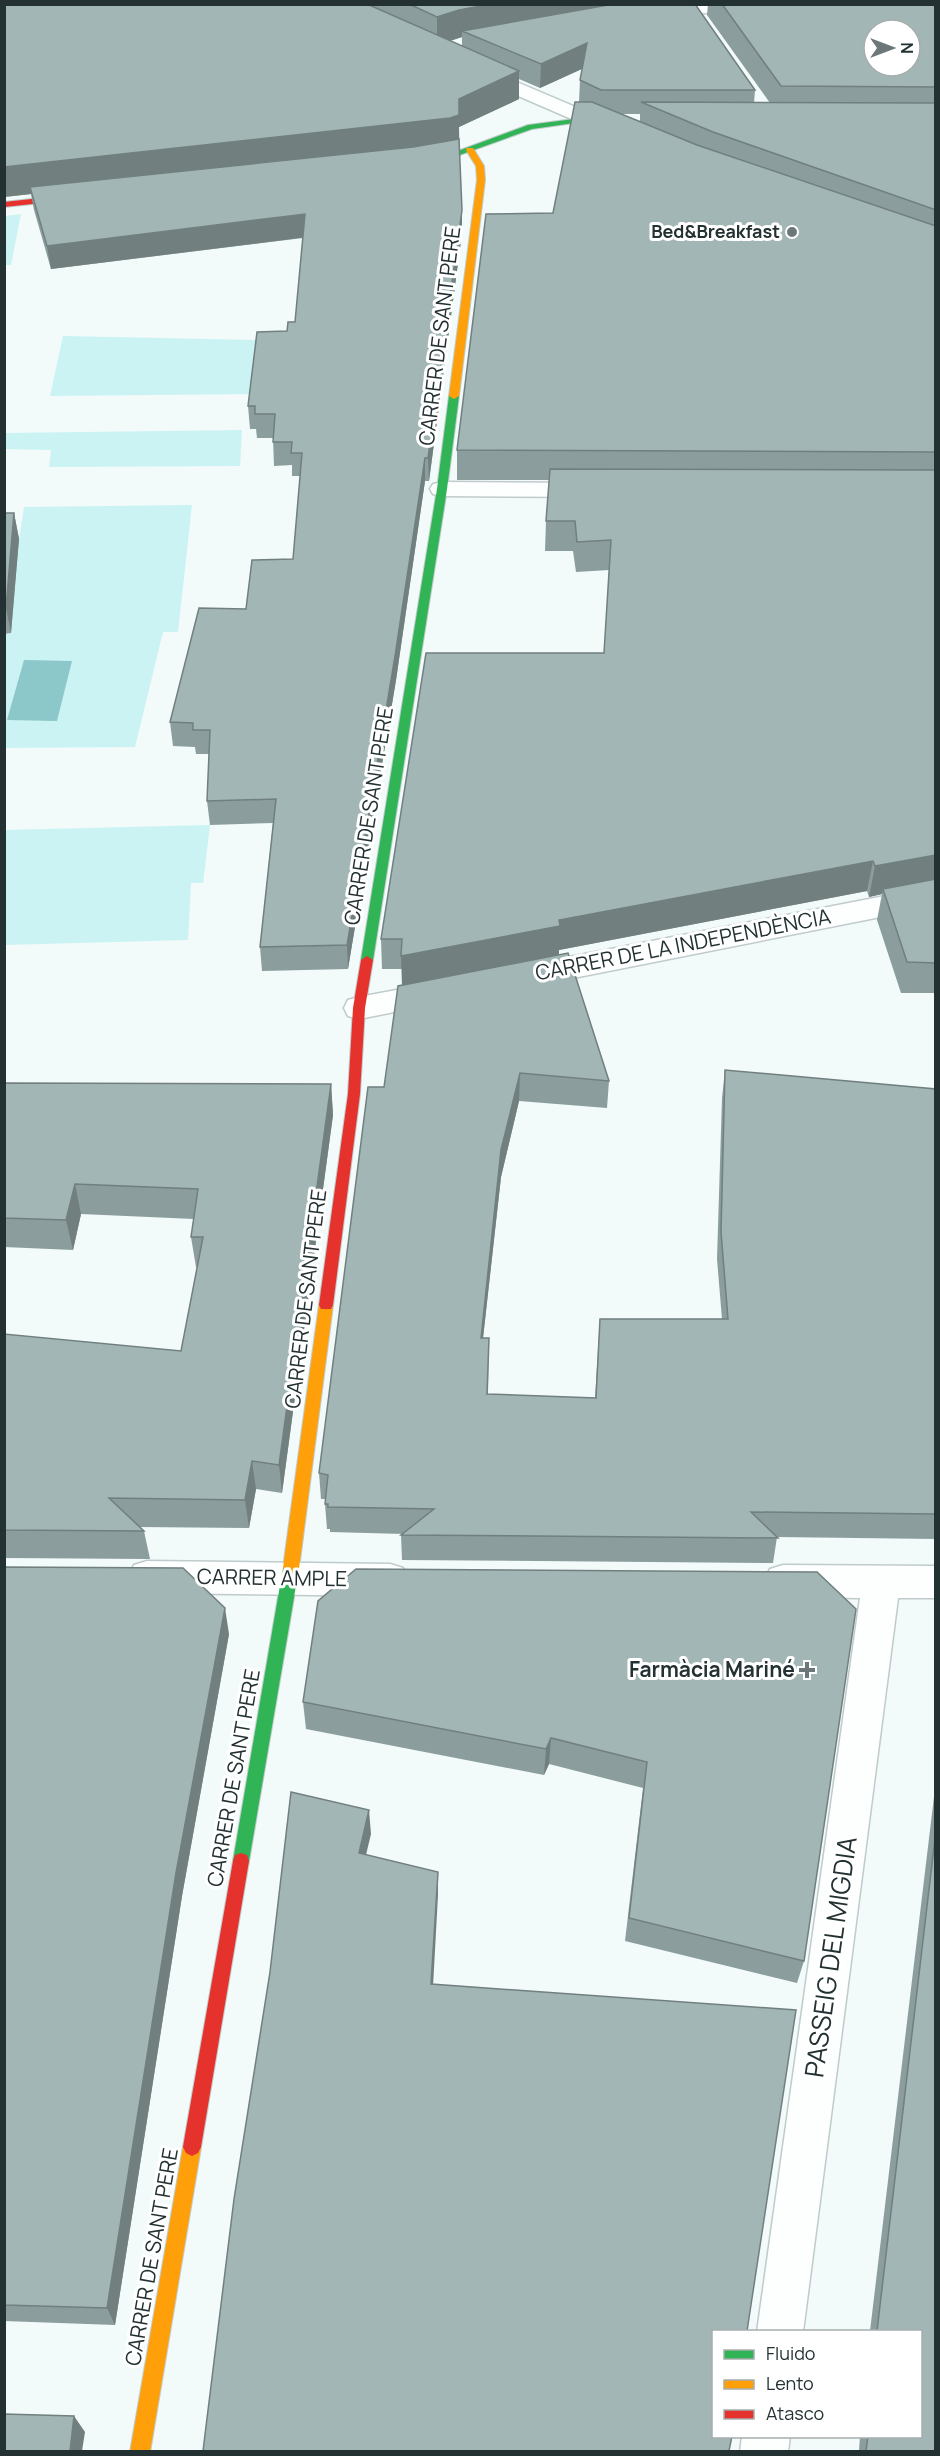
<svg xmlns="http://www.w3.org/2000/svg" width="940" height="2456" font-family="Manrope,sans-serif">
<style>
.green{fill:#cbf3f4}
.water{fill:#8cc7c9}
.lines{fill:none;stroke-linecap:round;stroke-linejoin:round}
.street-casing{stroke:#c0cbcb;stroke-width:3}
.fast-casing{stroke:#c0cbcb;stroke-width:2}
.slow-casing{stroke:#c0cbcb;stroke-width:2}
.jam-casing{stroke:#c0cbcb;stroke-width:2}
.street{fill:#fdfefe;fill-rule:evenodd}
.fast{fill:#30b455;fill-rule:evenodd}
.slow{fill:#ff9f0a;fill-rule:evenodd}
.jam{fill:#e5322d;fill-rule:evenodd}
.wall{fill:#8b9d9d;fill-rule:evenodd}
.shaded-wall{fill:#717f7f}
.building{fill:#a2b6b6;stroke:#717f7f;stroke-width:1.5;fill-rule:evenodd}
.poi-dot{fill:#6b7778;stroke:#fff;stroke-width:2}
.labels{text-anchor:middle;stroke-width:6;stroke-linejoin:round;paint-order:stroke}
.far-poi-label{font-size:18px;font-weight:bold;fill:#233132;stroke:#fff;text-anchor:end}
.street-label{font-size:21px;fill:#233132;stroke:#fff}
.poi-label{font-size:21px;font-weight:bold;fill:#233132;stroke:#fff;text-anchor:end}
.near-street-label{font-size:26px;fill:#233132;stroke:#fff}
</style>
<rect width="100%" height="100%" fill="#f2fafa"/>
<!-- green -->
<path class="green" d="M21 214 11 265H5V216Z
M63 336 259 340 255 394 50 396Z
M242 430 240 466 49 467 51 450 5 449V433Z
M192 505 178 632H163L135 747 5 748 4 634 11 633 19 539 24 507Z
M210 825 203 883H191L188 940 5 945V830Z"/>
<!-- water -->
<path class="water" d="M24 660 72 661 57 721 7 720Z"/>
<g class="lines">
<defs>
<path id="street" d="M667 4H800L791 10 676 14 653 19 646 17 644 13 646 9Z
M479 66 620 126 623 130 620 134H606L472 76 469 72 472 68Z
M442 482 592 483 601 485 604 490 601 495 592 497 442 496 433 494 430 489 433 484Z
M936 886V906L528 987 517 983 513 976 517 969 528 965Z
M439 982 450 985 454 993 450 1001 359 1019 348 1016 344 1008 348 1000 359 997Z
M147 1561 390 1564 403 1568 409 1580 403 1592 390 1596 147 1593 134 1589 128 1577 134 1565Z
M783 1565 936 1566V1598H898L803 2332H757L860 1598 783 1597 770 1593 764 1581 770 1569Z
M742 2436H790L788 2452H740Z"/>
<path id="fast" d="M574 119H616L620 121 616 123H574L532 129 454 157 447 155 528 125Z
M454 393 459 396 447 489 373 960 367 964 361 960 437 489 449 396Z
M291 1561 296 1563 299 1568 249 1861 247 1867 241 1869 235 1867 233 1861 283 1568 286 1563Z"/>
<path id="slow" d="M467 148H473L484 166 485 180 459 396 454 399 449 396 477 180 476 166 466 150Z
M326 1299 331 1301 333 1305 299 1568 296 1573 291 1575 286 1573 283 1568 319 1305 321 1301Z
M192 2138 198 2141 201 2147 150 2452H130L183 2147 186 2141Z"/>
<path id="jam" d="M77 194 80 195V199L4 207V202Z
M367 956 373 960 365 1008 360 1094 333 1305 331 1309H321L319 1305 348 1094 353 1008 361 960Z
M241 1853 247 1855 249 1861 201 2147 198 2153 192 2156 186 2153 183 2147 233 1861 235 1855Z"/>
</defs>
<!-- street casing -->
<use href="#street" class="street-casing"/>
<!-- fast casing -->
<use href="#fast" class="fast-casing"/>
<!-- slow casing -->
<use href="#slow" class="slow-casing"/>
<!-- jam casing -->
<use href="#jam" class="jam-casing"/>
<!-- street -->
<use href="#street" class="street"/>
<!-- fast -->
<use href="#fast" class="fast"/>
<!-- slow -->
<use href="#slow" class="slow"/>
<!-- jam -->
<use href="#jam" class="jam"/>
</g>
<!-- wall -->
<path class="wall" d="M4 4H695L755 90 754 103H770L707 15 708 4H936V993H901L877 920 882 894 869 897 867 891 559 950V954L609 1081 607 1108 519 1101 501 1177 483 1338H489L488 1394 595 1398 600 1319H722L717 1259 722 1098 725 1070 936 1089V1539L777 1537 773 1563 402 1560 401 1535 404 1534 330 1532V1529H327L325 1504V1499H321L319 1473 402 985V969H382L381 939 604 653 609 570 576 572 573 551H545L546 521 549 480H457V450L553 213 579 102 580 80 582 69 540 88 519 79V99L459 127 462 233 429 481H425L396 680 348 969 262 971 260 947 273 823 210 825 207 801 209 754H196L195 747 173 746 170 722 246 609 293 559 300 476H292V465L274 466 273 438H257L256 429H250L248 406 287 331 295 322 303 238 51 269 34 210 31 194 4 197ZM462 37V46L450 41ZM621 114H640V121Z
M4 513H14L19 539 11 633 4 634Z
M4 1083 331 1084 333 1115 282 1493 256 1489 249 1528 139 1527 144 1531 150 1559 4 1558V1334L181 1351 197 1267H196L191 1237 194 1219 81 1214 73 1250 4 1247Z
M4 1567 229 1634 182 1896 115 2325 4 2321Z
M817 1572 804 1961 797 1983 625 1941 643 1788 549 1764 544 1775 306 1729 303 1702Z
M936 1780V2451H859L860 2436H921V2331H870Z"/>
<!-- shaded-wall -->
<path class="shaded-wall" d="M492 4H648L462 31V37L437 45V17L459 10Z
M587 43 586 67 540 88 541 64Z
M519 71V99L459 127V144L30 187 31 194 4 197V167L459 99Z
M462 210V233L429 481 428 458Z
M305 214 307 237 51 269 47 246Z
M425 458V481L396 680 348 969 347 945Z
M14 513 19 539 11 633 6 608Z
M936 855V884L883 889 882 894 869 897 875 866Z
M873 861 867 891 559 950V956L402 986 401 956 559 920Z
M520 1073 519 1101 501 1177 480 1365 481 1338 501 1150Z
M331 1084 333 1115 282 1493 279 1465Z
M75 1184 81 1214 73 1250 66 1220Z
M252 1461 256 1489 249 1528 245 1500Z
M225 1608 229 1634 182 1896 115 2325 107 2308 176 1873Z
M551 1738 549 1764 544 1775 546 1749Z
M369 1810 371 1834 361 1876 359 1853Z
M438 1872V1895L432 2005 431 1984Z
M74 2416 85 2432 82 2451H70Z"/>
<!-- building -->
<path class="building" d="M4 4H367L519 71 459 99V115L450 118 4 167Z
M409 4H492L459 10 437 17Z
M614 4H695L755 90H601L580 80 587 43 541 64 462 31Z
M722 4H936V87L781 86ZM874 30H910V66H874Z
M575 102H592L697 145 936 226V452L457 450 486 214 553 213Z
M641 102 936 103V210L713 132Z
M459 139 462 210 428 458H425L395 656 347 945 260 947 276 799 207 801 210 730H193V723L170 722 199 608 246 609 252 560 293 559 302 453H291L292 442H273L275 414H255V406H248L257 332 287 331 288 322H295L305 214 47 246 30 187 413 147Z
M550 469 936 470V855L875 866 873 861 559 920 560 926 401 956 402 939H381L426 653H604L611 540 577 542 575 521H546Z
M4 513H14L6 608H4Z
M936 879V963L907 962 883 889Z
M568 953 609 1081 520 1073 501 1150 481 1338H489L487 1394 596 1398 600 1319H728L721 1232 725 1070 936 1089V1514L751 1512 778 1538 401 1535 434 1509 328 1507V1504H325L328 1475 319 1473 368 1087H384L398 986Z
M4 1083 331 1084 279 1465 252 1461 245 1500 109 1498 144 1531 4 1530V1334L181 1351 203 1237H191L198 1189 75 1184 66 1220 4 1218Z
M4 1567 183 1568 225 1608 176 1873 107 2308 4 2305Z
M356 1569 817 1572 856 1609 804 1961 629 1918 647 1762 551 1738 546 1749 303 1702 318 1601Z
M291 1792 369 1810 359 1853 438 1872 431 1984 796 2010 747 2331H714V2436H732L729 2451H203L234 2199 270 1972Z
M936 1830V2451H866L868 2436H921V2331H877Z
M4 2414 74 2416 70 2451H4Z"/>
<!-- markers -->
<g class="poi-dot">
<circle cx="792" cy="232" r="6"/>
<path d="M804 1661h6v6h6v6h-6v6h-6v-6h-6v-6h6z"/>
</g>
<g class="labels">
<!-- far-poi labels -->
<g class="far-poi-label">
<text x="780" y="238">Bed&amp;Breakfast</text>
</g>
<!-- street labels -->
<g class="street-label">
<text transform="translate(440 336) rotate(-83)" y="7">CARRER DE SANT PERE</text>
<text transform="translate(369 816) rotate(-81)" y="7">CARRER DE SANT PERE</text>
<text transform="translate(683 945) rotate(-11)" y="7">CARRER DE LA INDEPENDÈNCIA</text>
<text transform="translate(306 1299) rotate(-83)" y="7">CARRER DE SANT PERE</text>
<text transform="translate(272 1578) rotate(1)" y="7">CARRER AMPLE</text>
<text transform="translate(234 1778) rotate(-80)" y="7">CARRER DE SANT PERE</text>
<text transform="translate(152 2257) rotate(-80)" y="7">CARRER DE SANT PERE</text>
</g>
<!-- poi labels -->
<g class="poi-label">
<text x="795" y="1677">Farmàcia Mariné</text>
</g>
<!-- near-street labels -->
<g class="near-street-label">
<text transform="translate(831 1957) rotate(-82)" y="9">PASSEIG DEL MIGDIA</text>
</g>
</g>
<!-- border -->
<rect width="940" height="2456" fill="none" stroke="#233132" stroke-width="12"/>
<!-- legend -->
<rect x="712" y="2330" width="210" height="108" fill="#ffffff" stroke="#a7adad" stroke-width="1.5"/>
<rect x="724" y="2350" width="30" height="9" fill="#30b455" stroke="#a7adad" stroke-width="1.5"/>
<text x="766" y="2360" font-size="18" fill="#233132">Fluido</text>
<rect x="724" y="2380" width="30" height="9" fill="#ff9f0a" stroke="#a7adad" stroke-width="1.5"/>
<text x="766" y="2390" font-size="18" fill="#233132">Lento</text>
<rect x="724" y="2410" width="30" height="9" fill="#e5322d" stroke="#a7adad" stroke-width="1.5"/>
<text x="766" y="2420" font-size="18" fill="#233132">Atasco</text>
<!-- north arrow -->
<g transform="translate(892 48) rotate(90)"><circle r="28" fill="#ffffff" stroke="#a7adad" stroke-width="1.5"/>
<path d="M0-4.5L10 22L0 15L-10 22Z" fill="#6b7778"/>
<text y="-9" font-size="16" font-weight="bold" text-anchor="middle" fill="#233132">N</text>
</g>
</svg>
